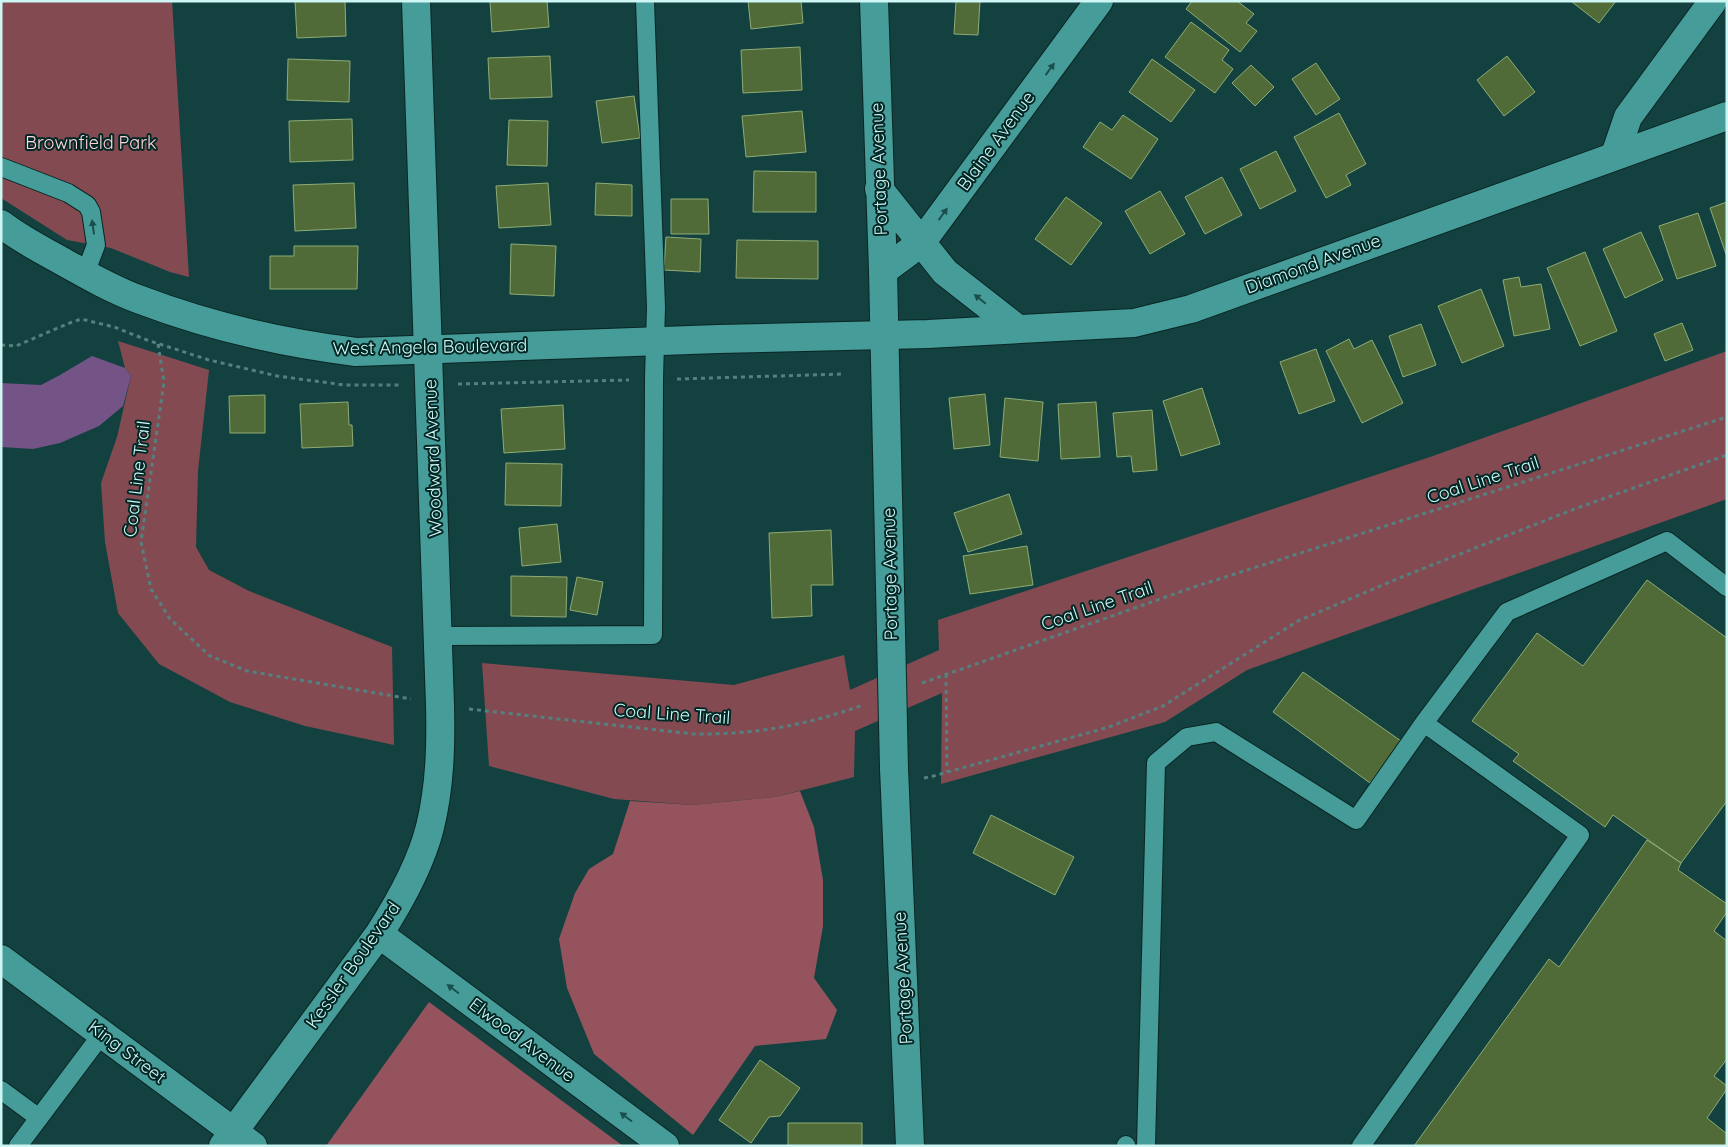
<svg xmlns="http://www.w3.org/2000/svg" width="1728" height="1147" font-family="Quicksand,sans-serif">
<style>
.green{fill:#844a52}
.forest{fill:#95545d}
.water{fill:#745487}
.building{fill:#506b38;stroke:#8eac75}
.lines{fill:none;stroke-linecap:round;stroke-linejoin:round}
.service-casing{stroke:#0a2624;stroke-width:20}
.minor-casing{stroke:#0a2624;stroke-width:30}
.tertiary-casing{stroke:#0a2624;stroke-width:30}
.secondary-casing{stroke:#0a2624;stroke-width:30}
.path{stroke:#55807f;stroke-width:3;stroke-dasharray:4 4;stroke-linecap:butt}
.service{stroke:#469c99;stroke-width:18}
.minor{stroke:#469c99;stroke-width:28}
.tertiary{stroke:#469c99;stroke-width:28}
.secondary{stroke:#469c99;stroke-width:28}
.secondary-bridge-casing{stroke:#0a2624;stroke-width:30;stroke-linecap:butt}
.secondary-bridge{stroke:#469c99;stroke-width:28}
.oneway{fill:#19504e}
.labels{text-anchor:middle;stroke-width:4;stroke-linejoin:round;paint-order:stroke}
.street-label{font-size:18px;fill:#cef6f4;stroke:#012725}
.park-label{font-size:18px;fill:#ffd5d9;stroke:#012725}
</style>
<rect width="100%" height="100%" fill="#134140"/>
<!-- green -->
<path class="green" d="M1 1H172L189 277 170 272 111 248 67 240 1 198Z
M118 341 209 370 198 471 196 547 209 570 249 591 392 647 394 745 305 726 230 702 159 664 118 613 105 542 101 483 117 437 131 376 125 368Z
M1727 351V499L1247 670 1165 722 941 784 942 693 855 731 854 777 775 797 693 805 614 799 489 766 482 663 734 685 844 655 850 690 939 650 938 620 1430 457Z"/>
<!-- forest -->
<path class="forest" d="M800 791 814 827 823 880V926L814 978 837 1010 826 1039 755 1046 693 1135 594 1054 567 988 559 939 575 893 589 869 613 854 630 801 693 805 775 797Z
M429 1002 623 1146H326Z"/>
<!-- water -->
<path class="water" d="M92 356 125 368 131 376 123 406 99 426 60 443 33 449 1 447V383L41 385 60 375Z"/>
<!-- building -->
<path class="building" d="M295 1H345L346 36 297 38Z
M490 1H547L549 27 492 32Z
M748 1H801L803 23 751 29Z
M956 1H980L978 35 954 34Z
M1192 1H1237L1254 14 1246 23 1257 31 1240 52 1186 9Z
M1572 1H1616L1599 23 1572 2Z
M1191 22 1229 50 1222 60 1233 69 1215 93 1165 57Z
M800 47 802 90 743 93 741 50Z
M550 56 552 97 490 99 488 58Z
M1507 56 1535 92 1504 116 1477 80Z
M288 59 350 61 349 102 287 100Z
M1152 59 1195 90 1171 122 1129 92Z
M1316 63 1340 99 1316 115 1292 79Z
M1251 65 1274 87 1255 106 1232 83Z
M634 96 640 138 602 143 596 101Z
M802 111 806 152 746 157 742 116Z
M1339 113 1366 164 1346 175 1351 185 1326 198 1294 137Z
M1123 115 1158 139 1131 179 1083 147 1100 122 1112 130Z
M352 119 353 160 290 162 289 121Z
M509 120 548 121 547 166 507 165Z
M1276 151 1296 191 1260 209 1240 169Z
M754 171 816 172V212H753Z
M1222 177 1242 215 1205 234 1185 197Z
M354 183 356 228 295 231 293 185Z
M548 183 551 225 499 228 496 186Z
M596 183 632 185V216L595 215Z
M1160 191 1185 234 1150 254 1125 211Z
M1066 197 1102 223 1071 265 1035 239Z
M671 199H708L709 234H671Z
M1727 202V257L1710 208Z
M1698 213 1716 266 1677 279 1659 226Z
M1641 232 1663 280 1625 298 1603 249Z
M666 237 701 239 700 272 664 270Z
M737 240 818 241V279L736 278Z
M511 244 556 246 554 296 510 294Z
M294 246H358L357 289H270V256H294Z
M1585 252 1617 331 1580 346 1547 268Z
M1519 277 1521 287 1541 284 1550 329 1514 336 1503 280Z
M1481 289 1504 346 1462 363 1438 306Z
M1682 323 1693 350 1665 361 1654 334Z
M1421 324 1436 365 1403 377 1389 336Z
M1349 339 1354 349 1372 340 1403 403 1362 423 1326 351Z
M1316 349 1335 401 1299 414 1280 362Z
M1202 388 1220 444 1181 456 1163 401Z
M985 394 990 445 954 449 949 398Z
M265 395V433H230L229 396Z
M1005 398 1043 402 1038 461 1000 457Z
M348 402 349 425H352L353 446 302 448 300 404Z
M1096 402 1100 457 1061 459 1058 404Z
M563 405 565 449 504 453 501 409Z
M1152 410 1157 470 1133 472 1131 456 1117 457 1113 413Z
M506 463 562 464 561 506 505 505Z
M1009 494 1022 534 968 552 954 513Z
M557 524 561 562 522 566 519 528Z
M831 530 833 585H811L812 616 772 618 769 533Z
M1027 546 1033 585 970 594 963 556Z
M511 576 567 577 566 617 511 616Z
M577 577 603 582 597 615 570 610Z
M1647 580 1727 638V801L1681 863 1613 815 1605 827 1513 761 1519 754 1472 721 1537 633 1583 666Z
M1303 672 1401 741 1370 783 1273 712Z
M991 815 1074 857 1055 895 973 853Z
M1647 840 1681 863 1678 870 1727 904V912L1714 931 1727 941V1059L1714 1076 1727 1086V1089L1707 1118 1727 1134V1146H1414L1549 959 1559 967Z
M760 1060 800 1088 780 1116 769 1117 751 1143 719 1120Z
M788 1123H862V1146H788Z"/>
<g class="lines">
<defs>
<path id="service" d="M1 167 68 193 87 205 91 212 96 245 85 274
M438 636 653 635 654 379 656 307 645 1
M1424 723 1507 612 1667 541 1727 587
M1 1090 39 1118
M1126 1145V1146
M18 1146 102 1034
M1146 1146 1156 763 1187 737 1216 732 1356 820 1424 723 1580 835 1361 1146"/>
<path id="minor" d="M1615 155 1628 117 1713 1
M883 271 921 243 1099 1
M379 934 665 1146
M1 959 253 1146
M223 1146 379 934C399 903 421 863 430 827 440 786 441 746 440 705L416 1"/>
<path id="tertiary" d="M1 224C19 238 40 249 60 260 85 274 111 289 138 299 209 326 281 343 356 352L718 339 928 334 1134 323 1191 309 1727 116"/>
<path id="secondary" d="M874 1 883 271 891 633
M879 189 945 272 1018 329
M894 768 910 1146"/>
</defs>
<!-- service casing -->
<use href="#service" class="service-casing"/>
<!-- minor casing -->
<use href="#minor" class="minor-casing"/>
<!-- tertiary casing -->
<use href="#tertiary" class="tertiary-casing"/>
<!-- secondary casing -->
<use href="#secondary" class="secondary-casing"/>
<!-- path -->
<path class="path" d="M158 344 164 382 141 542 151 589 170 619 210 656 247 671 411 699
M1 345 16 346 67 324 81 319 114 327 147 340 209 360 277 376 345 385H399
M677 379 844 374
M458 384 629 380
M946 674 947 772
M922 683 1197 586 1727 417
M469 709 694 734C753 735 808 725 863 705
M924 778 930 777 1109 727 1163 706 1298 621 1404 576 1577 508 1727 455"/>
<!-- service -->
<use href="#service" class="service"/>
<!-- minor -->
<use href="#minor" class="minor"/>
<!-- tertiary -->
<use href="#tertiary" class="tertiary"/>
<!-- secondary -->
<use href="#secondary" class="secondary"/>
<defs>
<path id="secondary-bridge" d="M891 633 894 768"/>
</defs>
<!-- secondary-bridge casing -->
<use href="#secondary-bridge" class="secondary-bridge-casing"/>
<!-- secondary-bridge -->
<use href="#secondary-bridge" class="secondary-bridge"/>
</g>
<!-- one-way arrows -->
<defs><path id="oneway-solid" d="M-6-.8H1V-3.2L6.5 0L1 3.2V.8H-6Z" transform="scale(1.25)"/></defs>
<g class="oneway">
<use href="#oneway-solid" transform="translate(1050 69) rotate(-54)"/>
<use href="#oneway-solid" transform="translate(943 214) rotate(-54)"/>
<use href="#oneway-solid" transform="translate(93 227) rotate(-98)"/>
<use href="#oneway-solid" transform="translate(980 299) rotate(-141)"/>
<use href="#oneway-solid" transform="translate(453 989) rotate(-143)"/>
<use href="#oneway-solid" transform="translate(626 1117) rotate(-143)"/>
</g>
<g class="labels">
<!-- street labels -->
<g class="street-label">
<text transform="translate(996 141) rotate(-54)" y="6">Blaine Avenue</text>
<text transform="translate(879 169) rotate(-92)" y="6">Portage Avenue</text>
<text transform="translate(1313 264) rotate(-20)" y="6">Diamond Avenue</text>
<text transform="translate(430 347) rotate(-1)" y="6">West Angela Boulevard</text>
<text transform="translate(433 458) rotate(-92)" y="6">Woodward Avenue</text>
<text transform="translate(137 479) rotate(-83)" y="6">Coal Line Trail</text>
<text transform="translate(1483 480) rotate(-18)" y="6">Coal Line Trail</text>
<text transform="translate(890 574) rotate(-91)" y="6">Portage Avenue</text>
<text transform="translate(1097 606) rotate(-19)" y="6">Coal Line Trail</text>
<text transform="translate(672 714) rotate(4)" y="6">Coal Line Trail</text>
<text transform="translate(353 965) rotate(-55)" y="6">Kessler Boulevard</text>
<text transform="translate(903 978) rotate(-93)" y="6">Portage Avenue</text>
<text transform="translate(522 1040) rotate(37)" y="6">Elwood Avenue</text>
<text transform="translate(127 1052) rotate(37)" y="6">King Street</text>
</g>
<!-- park labels -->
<g class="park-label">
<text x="91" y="149">Brownfield Park</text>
</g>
</g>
<!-- border -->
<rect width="1728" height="1147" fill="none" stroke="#cef6f4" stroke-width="5"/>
</svg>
